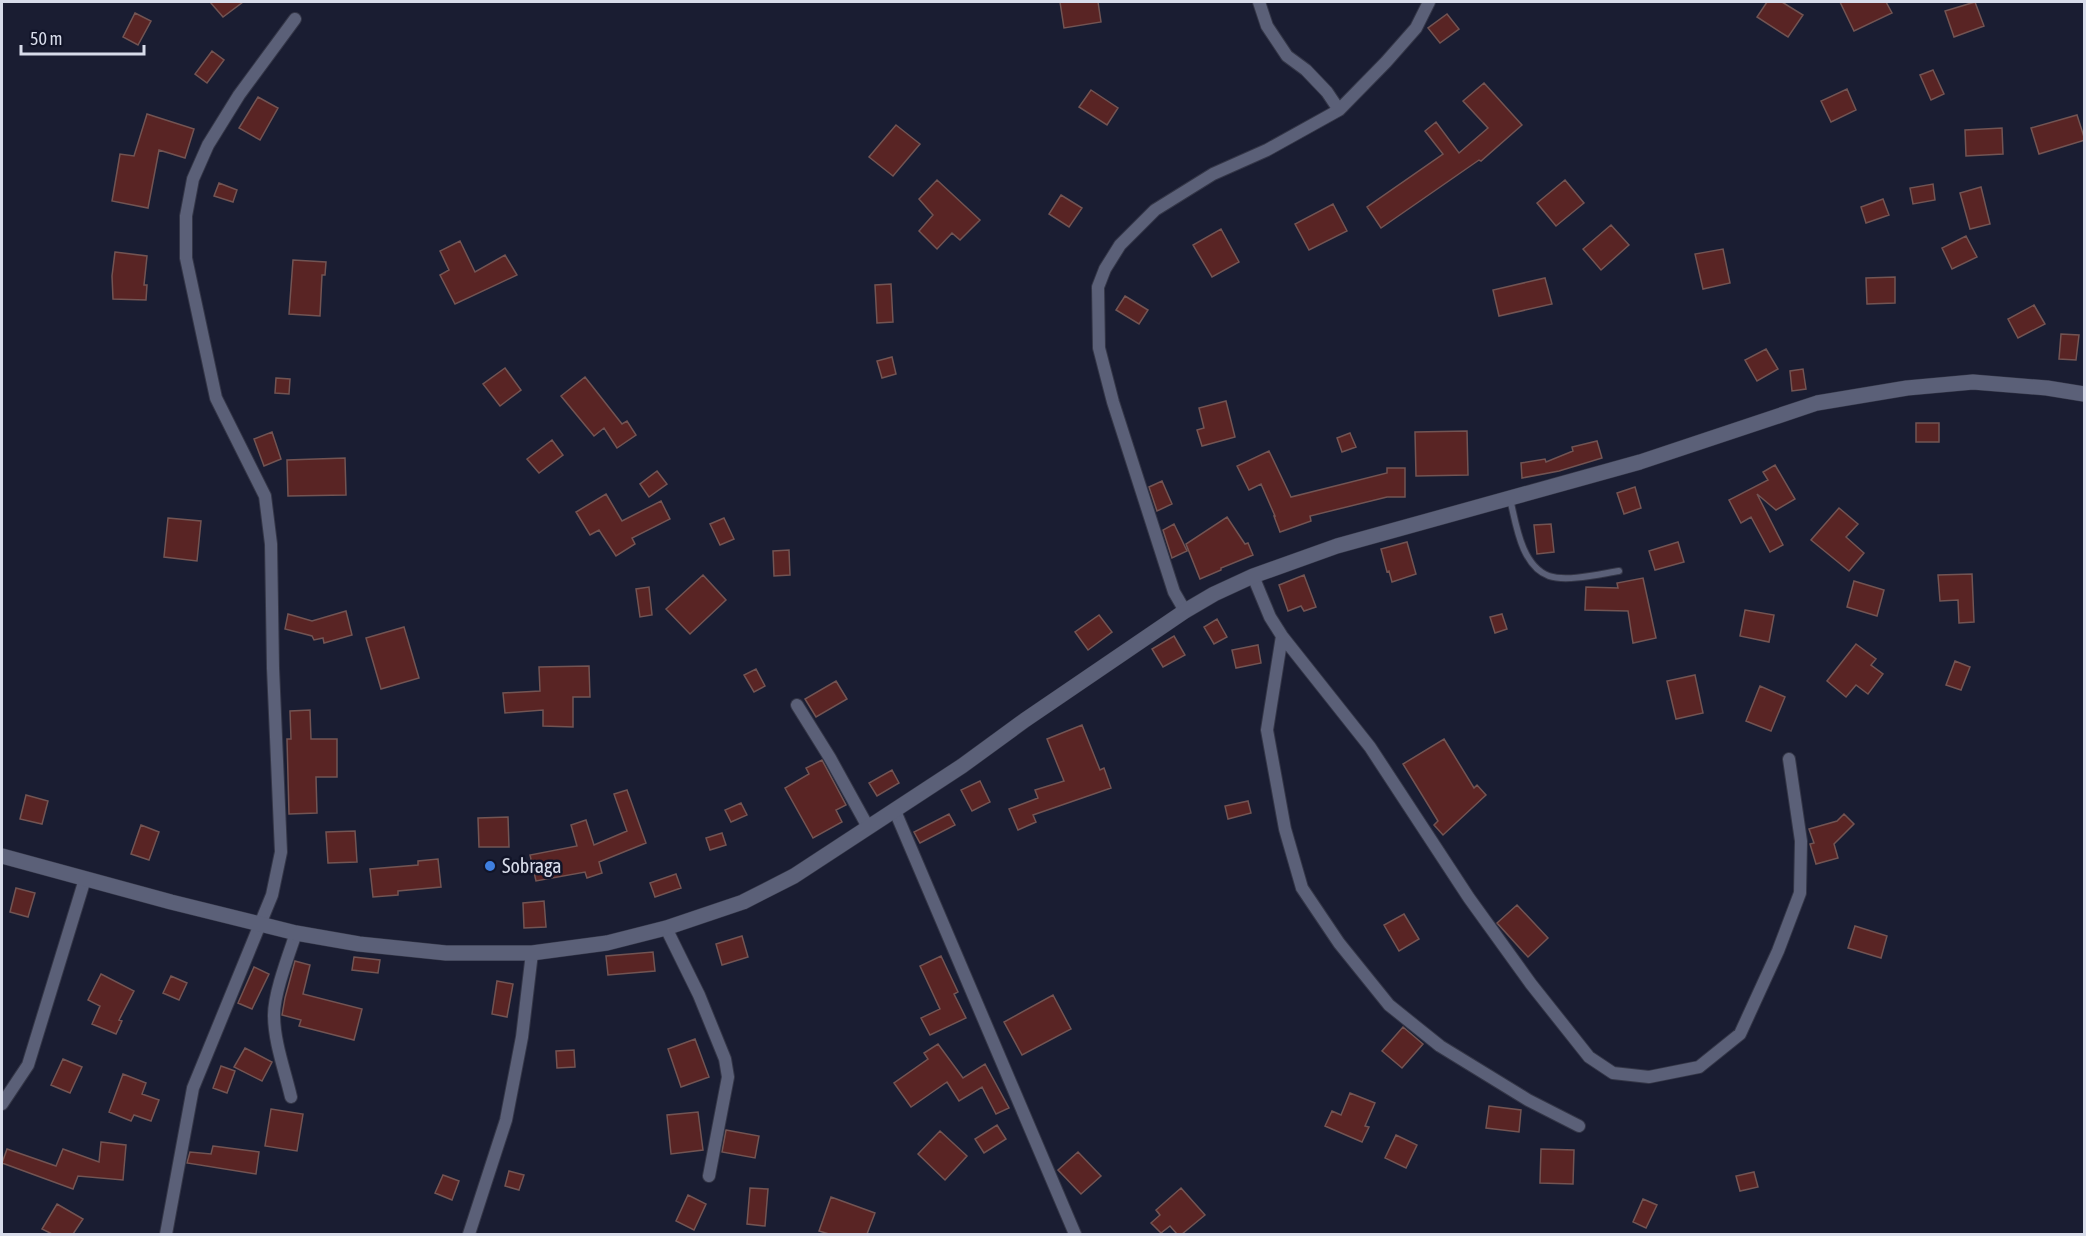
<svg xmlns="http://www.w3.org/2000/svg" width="2086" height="1236" font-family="'Asap Condensed',sans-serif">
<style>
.building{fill:#592424;stroke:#725453;stroke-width:1.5}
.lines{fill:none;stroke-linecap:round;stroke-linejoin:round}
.service-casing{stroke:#343647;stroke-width:8}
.minor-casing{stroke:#343647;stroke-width:14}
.tertiary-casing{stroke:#343647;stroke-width:16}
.service{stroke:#5b6078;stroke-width:6}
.minor{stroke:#5b6078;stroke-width:12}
.tertiary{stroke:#5b6078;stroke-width:15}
.shop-dot{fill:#3f7fe0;stroke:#111428;stroke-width:2}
.labels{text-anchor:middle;stroke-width:5;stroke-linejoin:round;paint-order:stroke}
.poi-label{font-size:20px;fill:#d8dcea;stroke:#111428;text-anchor:start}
</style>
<rect width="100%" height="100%" fill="#1a1d32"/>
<!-- building -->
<path class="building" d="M210 2H243L223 17Z
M1060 2H1098L1101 22 1064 28Z
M1767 2H1782L1803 15 1788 37 1757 17Z
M1840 2H1886L1892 13 1854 31Z
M1975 2 1984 26 1954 37 1945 11Z
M135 13 151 21 138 45 123 37Z
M1447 14 1459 29 1440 43 1428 28Z
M212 51 224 60 207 83 195 74Z
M1933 70 1944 94 1931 100 1920 75Z
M1484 83 1522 125 1481 161 1479 160 1381 228 1367 207 1443 154 1425 131 1436 122 1459 153 1488 128 1463 101Z
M1847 89 1856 110 1831 122 1821 101Z
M1091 90 1118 108 1107 125 1079 107Z
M258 97 278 108 260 140 239 128Z
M147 114 194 129 185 158 159 150 148 208 112 201 120 154 134 156Z
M2077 115 2085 140 2039 154 2031 128Z
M896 125 920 144 893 176 869 157Z
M2002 128 2003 154 1966 156 1965 130Z
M937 180 980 220 960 240 952 233 937 249 919 231 933 215 919 199Z
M1565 180 1584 203 1556 226 1537 203Z
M219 183 237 190 233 202 214 196Z
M1933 184 1935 200 1913 204 1910 188Z
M1981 187 1990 224 1970 229 1960 193Z
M1061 195 1082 208 1069 227 1049 214Z
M1883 199 1889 215 1866 223 1861 207Z
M1333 204 1347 231 1309 250 1295 224Z
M1611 225 1629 245 1601 270 1583 249Z
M1221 229 1239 262 1212 277 1193 245Z
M1966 236 1977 257 1952 269 1942 248Z
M460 241 475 272 505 255 517 275 455 304 440 275 449 270 440 251Z
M1723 249 1730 283 1703 289 1695 254Z
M115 252 147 256 144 285H147L146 300 113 299 112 276Z
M293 260 326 262 325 275H322L320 316 289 314Z
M1895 277V303L1867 304 1866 278Z
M1545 278 1552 304 1499 316 1493 290Z
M891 284 893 322 877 323 875 285Z
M1125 296 1148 310 1139 324 1116 310Z
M2034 305 2045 324 2018 338 2008 319Z
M2061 334 2079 335 2076 360 2059 359Z
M1766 349 1778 369 1757 381 1745 360Z
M892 357 896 374 882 378 877 361Z
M505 368 521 390 500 406 483 384Z
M1803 369 1806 389 1792 391 1790 371Z
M585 377 622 424 627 421 636 435 617 448 604 428 594 436 561 396Z
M276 378 290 379 289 394 275 393Z
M1226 401 1235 437 1202 446 1197 430 1204 428 1199 408Z
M1916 423H1939V442H1916Z
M1467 431 1468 475 1416 476 1415 432Z
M272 432 281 459 264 466 254 439Z
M1350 433 1356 447 1342 452 1337 438Z
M552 440 563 455 539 473 527 459Z
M1597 441 1602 458 1559 471 1522 478 1521 463 1545 459 1546 462 1573 451 1572 447Z
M1269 451 1291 497 1387 473V468H1405V497H1387L1310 516 1311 521 1280 532 1274 516H1275L1261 484 1249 490 1237 466Z
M345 458 346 495 288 496 287 460Z
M1775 465 1795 499 1776 510 1757 494 1783 545 1770 552 1751 517 1741 523 1729 500 1768 480 1763 472Z
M657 471 667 484 649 497 640 484Z
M1162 481 1172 504 1157 511 1149 487Z
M1635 487 1641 508 1624 514 1617 493Z
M606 494 622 521 661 501 670 519 632 538 635 544 616 556 599 530 590 535 576 512Z
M1839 508 1858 524 1846 537 1864 553 1849 571 1811 540Z
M1227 517 1245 544 1248 543 1253 555 1221 568V570L1200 579 1186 544Z
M168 518 201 521 197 561 164 557Z
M724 518 734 539 720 545 710 524Z
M1174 524 1187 551 1172 558 1163 530Z
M1551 524 1554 552 1537 554 1534 525Z
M1407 542 1416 574 1392 582 1389 571 1387 572 1381 549Z
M1678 542 1684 562 1655 570 1649 551Z
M789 550 790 575 774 576 773 551Z
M1972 574 1974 622 1959 623 1958 600 1940 601 1938 575Z
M703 575 726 600 690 634 666 609Z
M1304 575 1316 607 1304 611 1301 606 1288 611 1279 585Z
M1643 578 1656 638 1633 643 1628 611 1585 610 1586 587 1618 588 1617 583Z
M1854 581 1884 590 1877 616 1847 607Z
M649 587 652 615 640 617 636 589Z
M1745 610 1774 615 1769 642 1740 636Z
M346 611 352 635 324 643 323 638 314 640 312 636 285 629 288 614 312 621Z
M1502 614 1507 629 1495 633 1490 617Z
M1099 615 1112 632 1088 650 1075 632Z
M1217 619 1227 637 1214 644 1204 627Z
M404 627 419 678 381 689 366 638Z
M1174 636 1185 655 1163 667 1152 649Z
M1856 644 1876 659 1871 665 1883 674 1868 694 1856 685 1846 697 1827 681Z
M1258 645 1261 663 1236 668 1232 650Z
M1955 661 1970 667 1961 690 1946 685Z
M589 666 590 697H573V727L543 726V710L505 713 503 693 540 691 539 667Z
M756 669 765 686 754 692 744 675Z
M1695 675 1703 713 1676 719 1667 681Z
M836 681 847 699 816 717 805 699Z
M1760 686 1785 697 1771 731 1746 721Z
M310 710 311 739H337V777H316L317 813 289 814 287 739H291L290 711Z
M1082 725 1100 770 1104 768 1111 788 1033 815 1036 822 1018 830 1009 809 1038 798 1035 790 1064 781 1047 739Z
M1444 739 1474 788 1477 785 1486 795 1443 835 1434 825 1438 821 1403 764Z
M822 760 846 805 836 810 842 822 813 838 785 788 809 774 806 768Z
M892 770 899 783 877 796 869 783Z
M980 781 990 802 972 811 961 790Z
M627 790 646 843 599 862 602 873 587 878 585 872 536 881 530 855 577 846 571 825 586 820 594 845 627 831 614 794Z
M26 795 48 801 42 824 20 819Z
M1248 801 1251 813 1228 819 1225 806Z
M741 803 747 815 731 822 725 810Z
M949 814 955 825 920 843 914 832Z
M1844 814 1854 824 1834 844 1838 858 1816 864 1810 844 1814 843 1809 829 1837 821Z
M508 817 509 847H479L478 818Z
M141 825 159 832 149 860 131 854Z
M355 831 357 862 328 863 326 832Z
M722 833 726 845 710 850 706 838Z
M438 859 441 887 398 891V895L373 897 370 869 418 865V861Z
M676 874 681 888 655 897 650 883Z
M16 888 35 893 28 917 10 912Z
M544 901 546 927 524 928 523 903Z
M1517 905 1548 938 1528 957 1497 923Z
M1404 914 1419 939 1399 951 1384 925Z
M1855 926 1887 936 1881 958 1848 948Z
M742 936 748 957 722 965 716 944Z
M653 952 655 971 608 975 606 956Z
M941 956 958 992 954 994 966 1018 930 1035 921 1018 940 1009 920 966Z
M354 957 380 960 378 973 352 970Z
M295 961 310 965 303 994 362 1009 354 1040 299 1026 301 1020 282 1015 285 998Z
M254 967 269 974 252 1009 238 1003Z
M101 974 134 991 119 1020 122 1021 116 1034 92 1024 100 1006 88 1000Z
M171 976 187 983 179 1000 163 993Z
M497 981 513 984 507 1017 492 1014Z
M1053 995 1071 1029 1022 1055 1004 1022Z
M1403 1027 1423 1044 1402 1068 1382 1051Z
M695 1039 709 1077 681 1087 668 1049Z
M938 1044 963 1078 985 1064 1009 1108 996 1114 982 1087 959 1101 947 1082 911 1107 894 1083 928 1059 924 1053Z
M245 1048 272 1062 262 1081 234 1067Z
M574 1050 575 1067 557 1068 556 1051Z
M63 1059 82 1067 70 1093 51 1085Z
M221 1066 235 1071 227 1093 213 1088Z
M123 1074 146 1083 142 1094 159 1100 151 1121 134 1115 131 1121 109 1112Z
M1350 1093 1375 1103 1365 1126 1369 1127 1362 1142 1325 1126 1332 1111 1341 1115Z
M1489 1106 1521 1110 1519 1132 1486 1128Z
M271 1109 303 1114 297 1151 265 1146Z
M698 1112 703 1150 671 1154 667 1115Z
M997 1125 1006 1139 984 1153 975 1139Z
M726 1130 759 1136 755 1158 722 1152Z
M940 1131 967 1156 945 1180 918 1154Z
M1396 1135 1417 1145 1406 1168 1385 1158Z
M101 1142 126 1145 123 1180 78 1176 73 1189 2 1163 7 1149 56 1166 63 1149 99 1162Z
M213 1146 259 1152 256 1174 187 1163 190 1152 211 1154Z
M1541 1149 1574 1150 1573 1184 1540 1183Z
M1078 1152 1101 1176 1081 1194 1058 1170Z
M509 1171 524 1175 519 1190 505 1186Z
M1754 1172 1758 1187 1740 1191 1736 1176Z
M443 1175 459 1181 452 1200 435 1193Z
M750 1188 768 1189 765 1226 747 1224Z
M1181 1188 1205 1215 1182 1234H1177L1170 1226 1161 1233 1151 1223 1160 1215 1156 1210Z
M688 1195 706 1204 694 1230 676 1221Z
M831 1197 875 1213 867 1234H829L819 1231Z
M1643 1199 1657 1205 1646 1228 1633 1222Z
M57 1204 83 1219 73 1234H52L42 1229Z"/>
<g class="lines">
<defs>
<path id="service" d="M1510 499C1516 523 1521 566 1549 576 1567 582 1600 574 1619 571"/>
<path id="minor" d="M1259 2 1267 26 1287 56 1306 70 1327 92 1339 110
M1253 576 1270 617 1282 636 1370 747 1469 898 1531 984 1589 1057 1613 1073 1649 1077 1699 1067 1740 1034 1778 951 1800 893 1801 841 1789 759
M1185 611 1174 592 1113 402 1099 348 1098 287 1105 269 1120 245 1155 210 1213 174 1267 150 1339 110 1386 62 1416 28 1429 2
M1282 636 1267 730 1285 829 1302 888 1339 943 1389 1005 1440 1046 1528 1100 1579 1126
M797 705 830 758 868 827
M895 811 1075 1234
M666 928 699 995 725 1059 728 1077 709 1176
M291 1097C285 1071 274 1042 274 1015 274 993 289 954 296 933
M2 1104 28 1065 85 879
M166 1234 193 1088 272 895 281 852 273 668 271 544 265 496 216 398 186 258V216L193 179 208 145 239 95 295 19
M469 1234 506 1120 522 1037 532 953"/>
<path id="tertiary" d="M2 856 171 902 296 933 359 944 446 953H532L607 943 666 928 743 902 794 876 962 766 1025 720 1185 611 1214 594 1253 576 1337 546 1640 462 1817 403 1907 388 1973 382 2047 388 2084 394"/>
</defs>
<!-- service casing -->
<use href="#service" class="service-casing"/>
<!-- minor casing -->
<use href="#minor" class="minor-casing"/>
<!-- tertiary casing -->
<use href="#tertiary" class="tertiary-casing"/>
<!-- service -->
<use href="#service" class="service"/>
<!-- minor -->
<use href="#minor" class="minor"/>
<!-- tertiary -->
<use href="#tertiary" class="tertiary"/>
</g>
<!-- markers -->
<circle class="shop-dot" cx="490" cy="866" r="6"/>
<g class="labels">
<!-- poi labels -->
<g class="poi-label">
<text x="502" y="873">Sobraga</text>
</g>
</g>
<!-- border -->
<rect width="2086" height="1236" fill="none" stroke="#d8dcea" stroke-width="6"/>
<!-- scale -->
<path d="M21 45v9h123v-9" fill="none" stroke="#d8dcea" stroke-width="3"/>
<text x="30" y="45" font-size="18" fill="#d8dcea" stroke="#111428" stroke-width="4.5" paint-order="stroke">50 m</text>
</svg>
